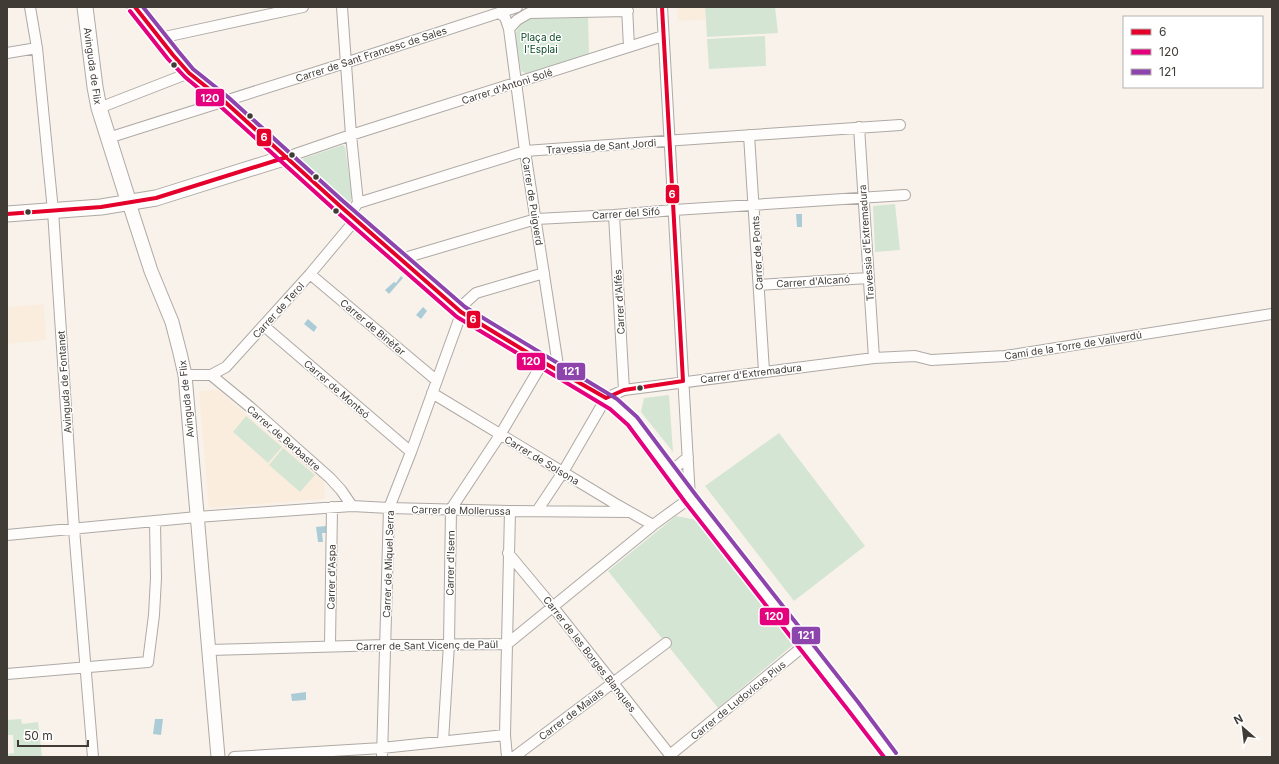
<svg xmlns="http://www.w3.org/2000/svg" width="1279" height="764" font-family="Inter,sans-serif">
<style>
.built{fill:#fbedde}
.green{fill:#d4e6d3}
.water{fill:#abccd7}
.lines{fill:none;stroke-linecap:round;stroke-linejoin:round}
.minor-casing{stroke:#aea9a4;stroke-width:12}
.tertiary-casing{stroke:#aea9a4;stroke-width:15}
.secondary-casing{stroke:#aea9a4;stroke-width:17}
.minor{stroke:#fefdfc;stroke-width:10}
.tertiary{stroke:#fefdfc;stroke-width:13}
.secondary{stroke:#fefdfc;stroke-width:15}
.bus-1-casing{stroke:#fff;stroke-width:7}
.bus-2-casing{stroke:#fff;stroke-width:7}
.bus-3-casing{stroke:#fff;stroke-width:7}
.bus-1{stroke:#e4002b;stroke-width:4}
.bus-2{stroke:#e5007d;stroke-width:4}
.bus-3{stroke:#8e44ad;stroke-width:4}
.bus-dot{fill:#413b35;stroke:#fff;stroke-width:1.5}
.labels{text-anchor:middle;stroke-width:3;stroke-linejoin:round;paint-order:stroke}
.park-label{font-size:10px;fill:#094924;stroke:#fff}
.street-label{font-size:10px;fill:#413b35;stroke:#fff}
.line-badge{stroke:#fff;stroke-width:1.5}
.badge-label{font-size:11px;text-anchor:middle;font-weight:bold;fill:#fff}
</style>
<rect width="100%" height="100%" fill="#f8f2eb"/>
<!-- built -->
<path class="built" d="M677 7H705L706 20 678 21Z
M44 304 46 340 7 344V307Z
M218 390 324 481 325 499 209 508 199 391Z"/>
<!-- green -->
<path class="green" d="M705 7H775L778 33 707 37Z
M588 15 589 54 527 74 521 71 515 39 516 32 522 22 532 17Z
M765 36 766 66 709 69 707 39Z
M343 145 345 147 352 194 351 201 348 203 345 202 301 162 304 158Z
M895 204 900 250 875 252 873 206Z
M669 395 673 452 641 412 644 398Z
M246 416 282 447 268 463 233 432Z
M779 433 865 546 794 601 705 486Z
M283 448 315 475 300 492 269 465Z
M676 516 697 520 794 644 718 708 608 571Z
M21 719 22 724 38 722 42 757H7V754L14 753 13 735H7V720Z"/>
<!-- water -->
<path class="water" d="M796 214H802V227H797Z
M401 276 403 278 389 294 385 290 394 282 396 283Z
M423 307 427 311 421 319 416 315Z
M308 319 317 327 314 332 304 324Z
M326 526V533H322L323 542H318L316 527Z
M306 692V700L292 701 291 694Z
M155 719H163L161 735 153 734Z"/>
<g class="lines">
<defs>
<path id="minor" d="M30 7 37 48 53 211 74 529 93 757
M342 7 351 135 358 203 355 207
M627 7 629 47
M499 13 505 17 509 29 525 151 559 372
M509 29 517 20 529 13 628 11
M160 38 303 7
M7 53 37 48
M99 108 189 73
M859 127 874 358
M749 135 764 371
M108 138 345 63 517 7
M287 157 351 135 663 36
M358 203 525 151 679 140 900 125
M614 215 624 390
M401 259 536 219 614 215 674 210 905 195
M310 274 436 380
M759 285 868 278
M264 326 411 452
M185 375H211L226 367 310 274 356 219
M211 375 250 407 330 478 341 490 352 506
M432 393 614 503 653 525
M669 469 676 467 688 457
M537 511 563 472 606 398 624 390 874 358 915 356 931 360 1005 356 1272 314
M7 535 197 517 352 506 389 508 510 511 629 512
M508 553 553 607 670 755 805 645
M330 646 332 507
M209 650 385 645 507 644 653 525 690 498 662 7
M7 674 148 662 154 615 156 578 155 522
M443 741 449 644 451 509 500 435 543 362
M234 757 382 748 505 735
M382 757 389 508 411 452 465 303 476 293 544 273
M507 757 505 735 507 644 510 511
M514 757 666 643"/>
<path id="tertiary" d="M129 203 151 271 172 322 180 353 185 375 218 757"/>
<path id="secondary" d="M85 7 95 87 99 108 129 203
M135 7 173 55 189 73 224 101 340 206 461 312 543 362 614 404 632 421 690 498 853 706 891 757
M7 214 101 207 156 198 287 157"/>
</defs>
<!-- minor casing -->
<use href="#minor" class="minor-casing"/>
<!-- tertiary casing -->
<use href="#tertiary" class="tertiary-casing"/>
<!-- secondary casing -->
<use href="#secondary" class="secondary-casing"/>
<!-- minor -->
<use href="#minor" class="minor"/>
<!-- tertiary -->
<use href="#tertiary" class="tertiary"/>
<!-- secondary -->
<use href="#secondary" class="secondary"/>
<defs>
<path id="bus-1" d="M135 7 173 55 189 73 224 101 340 206 461 312 543 362 606 398
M662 7 683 381
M7 214 101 207 156 198 287 157
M606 398 624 390 683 381"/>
<path id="bus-2" d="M130 11 168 59 185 77 220 106 336 211 457 317 610 409 628 425 685 502 848 710 884 757"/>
<path id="bus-3" d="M143 7 178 51 193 69 228 97 344 202 465 307 617 399 637 417 695 494 858 702 896 753"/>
</defs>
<!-- bus-1 casing -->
<use href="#bus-1" class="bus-1-casing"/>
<!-- bus-2 casing -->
<use href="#bus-2" class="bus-2-casing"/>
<!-- bus-3 casing -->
<use href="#bus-3" class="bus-3-casing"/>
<!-- bus-1 -->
<use href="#bus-1" class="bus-1"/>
<!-- bus-2 -->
<use href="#bus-2" class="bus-2"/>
<!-- bus-3 -->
<use href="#bus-3" class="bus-3"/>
</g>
<!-- markers -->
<g class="bus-dot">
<circle cx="174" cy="65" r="3.5"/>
<circle cx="250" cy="116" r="3.5"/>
<circle cx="292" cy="155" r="3.5"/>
<circle cx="316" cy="177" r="3.5"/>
<circle cx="336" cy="211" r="3.5"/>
<circle cx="28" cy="212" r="3.5"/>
<circle cx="640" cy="388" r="3.5"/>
</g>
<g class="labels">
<!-- park labels -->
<g class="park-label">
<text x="541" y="41">Plaça de<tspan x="541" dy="12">l'Esplai</tspan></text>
</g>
<!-- street labels -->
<g class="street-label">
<text transform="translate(371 54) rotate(-18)" y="4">Carrer de Sant Francesc de Sales</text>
<text transform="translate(93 66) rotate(82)" y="4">Avinguda de Flix</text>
<text transform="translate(507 86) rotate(-18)" y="4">Carrer d'Antoni Solé</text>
<text transform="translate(601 146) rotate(-4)" y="4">Travessia de Sant Jordi</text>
<text transform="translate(533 201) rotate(81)" y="4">Carrer de Puigverd</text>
<text transform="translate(626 213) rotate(-4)" y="4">Carrer del Sifó</text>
<text transform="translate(866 243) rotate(-94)" y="4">Travessia d'Extremadura</text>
<text transform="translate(757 253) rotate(-93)" y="4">Carrer de Ponts</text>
<text transform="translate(813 281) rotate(-4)" y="4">Carrer d'Alcanó</text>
<text transform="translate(619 302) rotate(-93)" y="4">Carrer d'Alfés</text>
<text transform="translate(278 310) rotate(-48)" y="4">Carrer de Terol</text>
<text transform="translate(373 327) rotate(40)" y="4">Carrer de Binèfar</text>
<text transform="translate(1073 345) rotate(-9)" y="4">Camí de la Torre de Vallverdú</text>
<text transform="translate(751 373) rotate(-7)" y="4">Carrer d'Extremadura</text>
<text transform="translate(64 382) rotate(-94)" y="4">Avinguda de Fontanet</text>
<text transform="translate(337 389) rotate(41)" y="4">Carrer de Montsó</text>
<text transform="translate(186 399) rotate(-96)" y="4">Avinguda de Flix</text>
<text transform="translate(284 438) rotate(41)" y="4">Carrer de Barbastre</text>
<text transform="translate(542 460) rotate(31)" y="4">Carrer de Solsona</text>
<text transform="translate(461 510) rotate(1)" y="4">Carrer de Mollerussa</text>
<text transform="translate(450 563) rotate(-89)" y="4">Carrer d'Isern</text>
<text transform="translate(388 564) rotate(-88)" y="4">Carrer de Miquel Serra</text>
<text transform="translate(331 577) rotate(-89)" y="4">Carrer d'Aspa</text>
<text transform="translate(427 645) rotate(-1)" y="4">Carrer de Sant Vicenç de Paül</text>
<text transform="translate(590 654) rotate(52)" y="4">Carrer de les Borges Blanques</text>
<text transform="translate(738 700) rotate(-39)" y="4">Carrer de Ludovicus Pius</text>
<text transform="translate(571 714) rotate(-37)" y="4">Carrer de Maials</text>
</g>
</g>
<g class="line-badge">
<rect x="195" y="88" width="30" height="19" rx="4" fill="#e5007d"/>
<rect x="256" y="128" width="16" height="19" rx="4" fill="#e4002b"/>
<rect x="665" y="184" width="15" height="20" rx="4" fill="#e4002b"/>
<rect x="466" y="310" width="15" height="19" rx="4" fill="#e4002b"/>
<rect x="516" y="352" width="30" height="19" rx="4" fill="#e5007d"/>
<rect x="556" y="362" width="30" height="19" rx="4" fill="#8e44ad"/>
<rect x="759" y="607" width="31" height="19" rx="4" fill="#e5007d"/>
<rect x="791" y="626" width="30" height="19" rx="4" fill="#8e44ad"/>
</g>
<g class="badge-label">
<text x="210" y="102">120</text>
<text x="264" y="141">6</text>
<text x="672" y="198">6</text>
<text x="473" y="323">6</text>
<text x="531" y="365">120</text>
<text x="571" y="375">121</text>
<text x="774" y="620">120</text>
<text x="806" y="639">121</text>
</g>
<!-- border -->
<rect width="1279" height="764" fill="none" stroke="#413b35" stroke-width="16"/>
<!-- legend -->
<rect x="1123" y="16" width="140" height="72" fill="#ffffff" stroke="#b3b1ae"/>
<rect x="1131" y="29" width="20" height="6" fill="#e4002b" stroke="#b3b1ae"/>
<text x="1159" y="36" font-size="12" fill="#413b35">6</text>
<rect x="1131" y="49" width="20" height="6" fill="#e5007d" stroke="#b3b1ae"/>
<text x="1159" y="56" font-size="12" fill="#413b35">120</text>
<rect x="1131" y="69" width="20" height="6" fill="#8e44ad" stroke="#b3b1ae"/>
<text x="1159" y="76" font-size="12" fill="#413b35">121</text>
<!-- north arrow -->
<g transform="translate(1243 728) rotate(332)" stroke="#ffffff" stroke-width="3" paint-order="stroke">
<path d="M0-3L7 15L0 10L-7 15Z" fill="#413b35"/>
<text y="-6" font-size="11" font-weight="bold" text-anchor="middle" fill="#413b35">N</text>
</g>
<!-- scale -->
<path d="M18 740v6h70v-6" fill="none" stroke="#413b35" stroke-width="2"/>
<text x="24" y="740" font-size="12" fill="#413b35" stroke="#ffffff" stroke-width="3" paint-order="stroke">50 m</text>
</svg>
